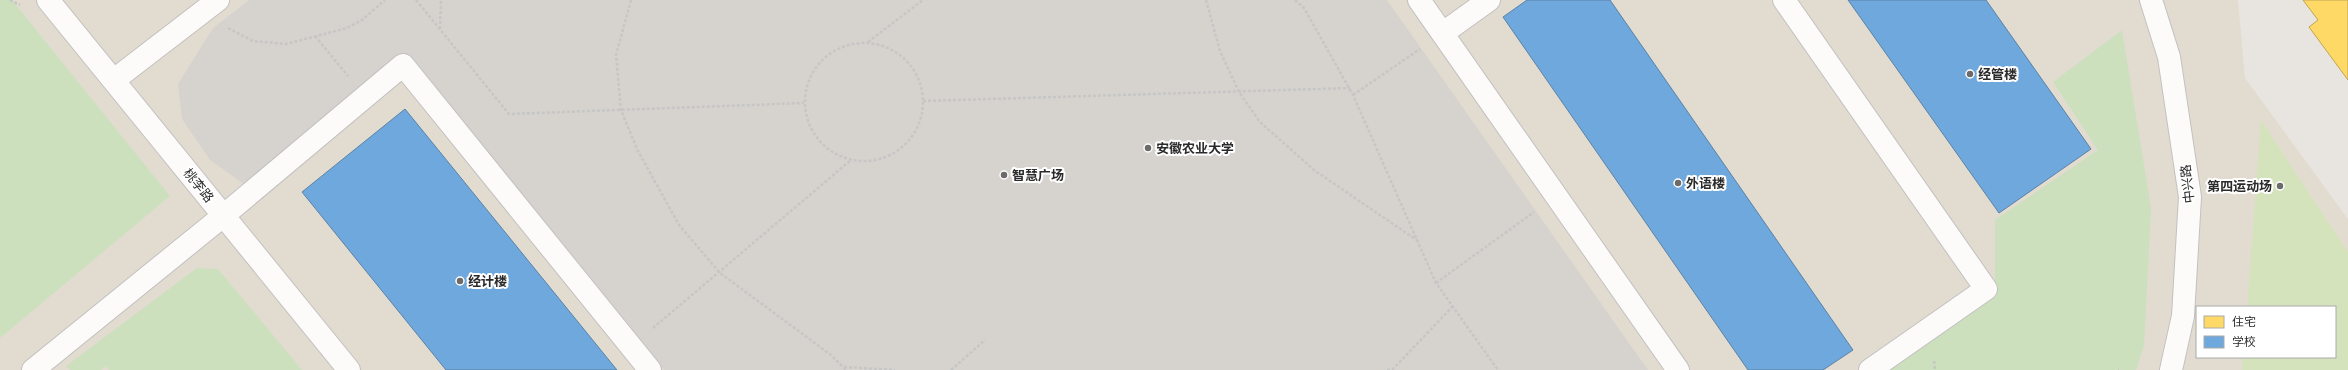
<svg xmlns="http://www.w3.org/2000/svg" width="2348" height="370" font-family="Karla,'Noto Sans SC',sans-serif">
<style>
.education{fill:#e2dcd0;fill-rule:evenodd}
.green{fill:#cce0bd}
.pitch{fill:#d5e3bc}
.plaza{fill:#d6d3cf}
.homes{fill:#ffd966;stroke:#bfa454}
.schools{fill:#6fa8dc;stroke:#5a82a7}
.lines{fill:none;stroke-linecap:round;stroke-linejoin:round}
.minor-casing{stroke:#c2c1c0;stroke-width:24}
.path{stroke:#c6c6c5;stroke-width:2.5;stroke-dasharray:3 2;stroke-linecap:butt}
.minor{stroke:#fcfbfa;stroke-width:22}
.poi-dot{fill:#6c6b6a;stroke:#fff;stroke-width:1.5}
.labels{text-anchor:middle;stroke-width:4;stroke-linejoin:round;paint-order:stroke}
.poi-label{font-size:13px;font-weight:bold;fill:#2a2a2a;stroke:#fff;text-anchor:start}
.street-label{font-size:13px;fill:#2a2a2a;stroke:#fff}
</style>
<rect width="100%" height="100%" fill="#e8e5e1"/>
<!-- education -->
<path class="education" d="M0 0H2238L2245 78 2348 219V370H0ZM2197 307H2335V357H2197Z"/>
<!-- green -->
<path class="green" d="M0 0H12L170 196 0 338Z
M2122 30 2151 208 2144 346 2136 370H1878L1995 287V220L2098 150 2053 82Z
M197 268 218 269 302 370H109L106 366 101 370H70L66 366Z"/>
<!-- pitch -->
<path class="pitch" d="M2261 120 2348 252V370H2242L2243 357H2335V307H2247Z"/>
<!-- plaza -->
<path class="plaza" d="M249 0H1387L1648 370H664L403 65 252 190 210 160 182 119 178 84 213 28Z"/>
<!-- homes -->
<path class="homes" d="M2303 0H2348V80L2309 27 2318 20Z"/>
<!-- schools -->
<path class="schools" d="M1527 0H1610L1853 350 1823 370H1748L1503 17Z
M1848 0H1986L2091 149 1999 213Z
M405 109 617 370H446L302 192Z"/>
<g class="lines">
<defs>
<path id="minor" d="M48 0 349 370
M1419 0 1678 370
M1784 0 1986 289 1870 370
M2151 0 2169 57 2190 197 2183 316 2171 370
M1443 33 1489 0
M114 80 218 0
M33 370 223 216 403 65 650 370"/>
</defs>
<!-- minor casing -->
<use href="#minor" class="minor-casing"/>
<!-- path -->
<path class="path" d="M10 0 20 5
M416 0 509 114 804 103
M631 0 616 55 621 110 637 149 679 225 720 273 831 355 846 370
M1206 0 1220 51 1239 92 1260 122 1314 170 1418 241
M1295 0 1304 8 1353 95 1436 283 1498 370
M228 28 253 41 286 44 347 28 362 20 385 0
M440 29 441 0
M315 36 348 76
M868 42 923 0
M805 102a59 59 0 1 1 118 0a59 59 0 1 1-118 0Z
M1353 95 1420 49
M923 101 1350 88
M1436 283 1534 212
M653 328 851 160
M1934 361 1935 370
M844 367 895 370
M951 370 985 340
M1387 370 1393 369 1453 306
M2118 370H2119"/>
<!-- minor -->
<use href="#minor" class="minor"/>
</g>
<!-- markers -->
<g class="poi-dot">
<circle cx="1970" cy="74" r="4"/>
<circle cx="1148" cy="148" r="4"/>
<circle cx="1004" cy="175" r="4"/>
<circle cx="1678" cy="183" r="4"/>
<circle cx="2280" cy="186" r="4"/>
<circle cx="460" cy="281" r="4"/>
</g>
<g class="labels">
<!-- poi labels -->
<g class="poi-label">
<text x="1978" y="79">经管楼</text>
<text x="1156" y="153">安徽农业大学</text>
<text x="1012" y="180">智慧广场</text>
<text x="1686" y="188">外语楼</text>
<text x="2272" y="191" text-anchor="end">第四运动场</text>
<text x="468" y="286">经计楼</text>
</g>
<!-- street labels -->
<g class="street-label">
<text transform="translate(2187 184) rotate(-96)" y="5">中兴路</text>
<text transform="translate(199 185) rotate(51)" y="5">桃李路</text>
</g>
</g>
<!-- legend -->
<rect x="2196" y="306" width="140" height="52" fill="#ffffff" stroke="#aaaaaa"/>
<rect x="2204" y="316" width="20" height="12" fill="#ffd966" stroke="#aaaaaa"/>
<text x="2232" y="326" font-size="12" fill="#2a2a2a">住宅</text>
<rect x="2204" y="336" width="20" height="12" fill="#6fa8dc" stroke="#aaaaaa"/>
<text x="2232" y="346" font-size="12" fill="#2a2a2a">学校</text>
</svg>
